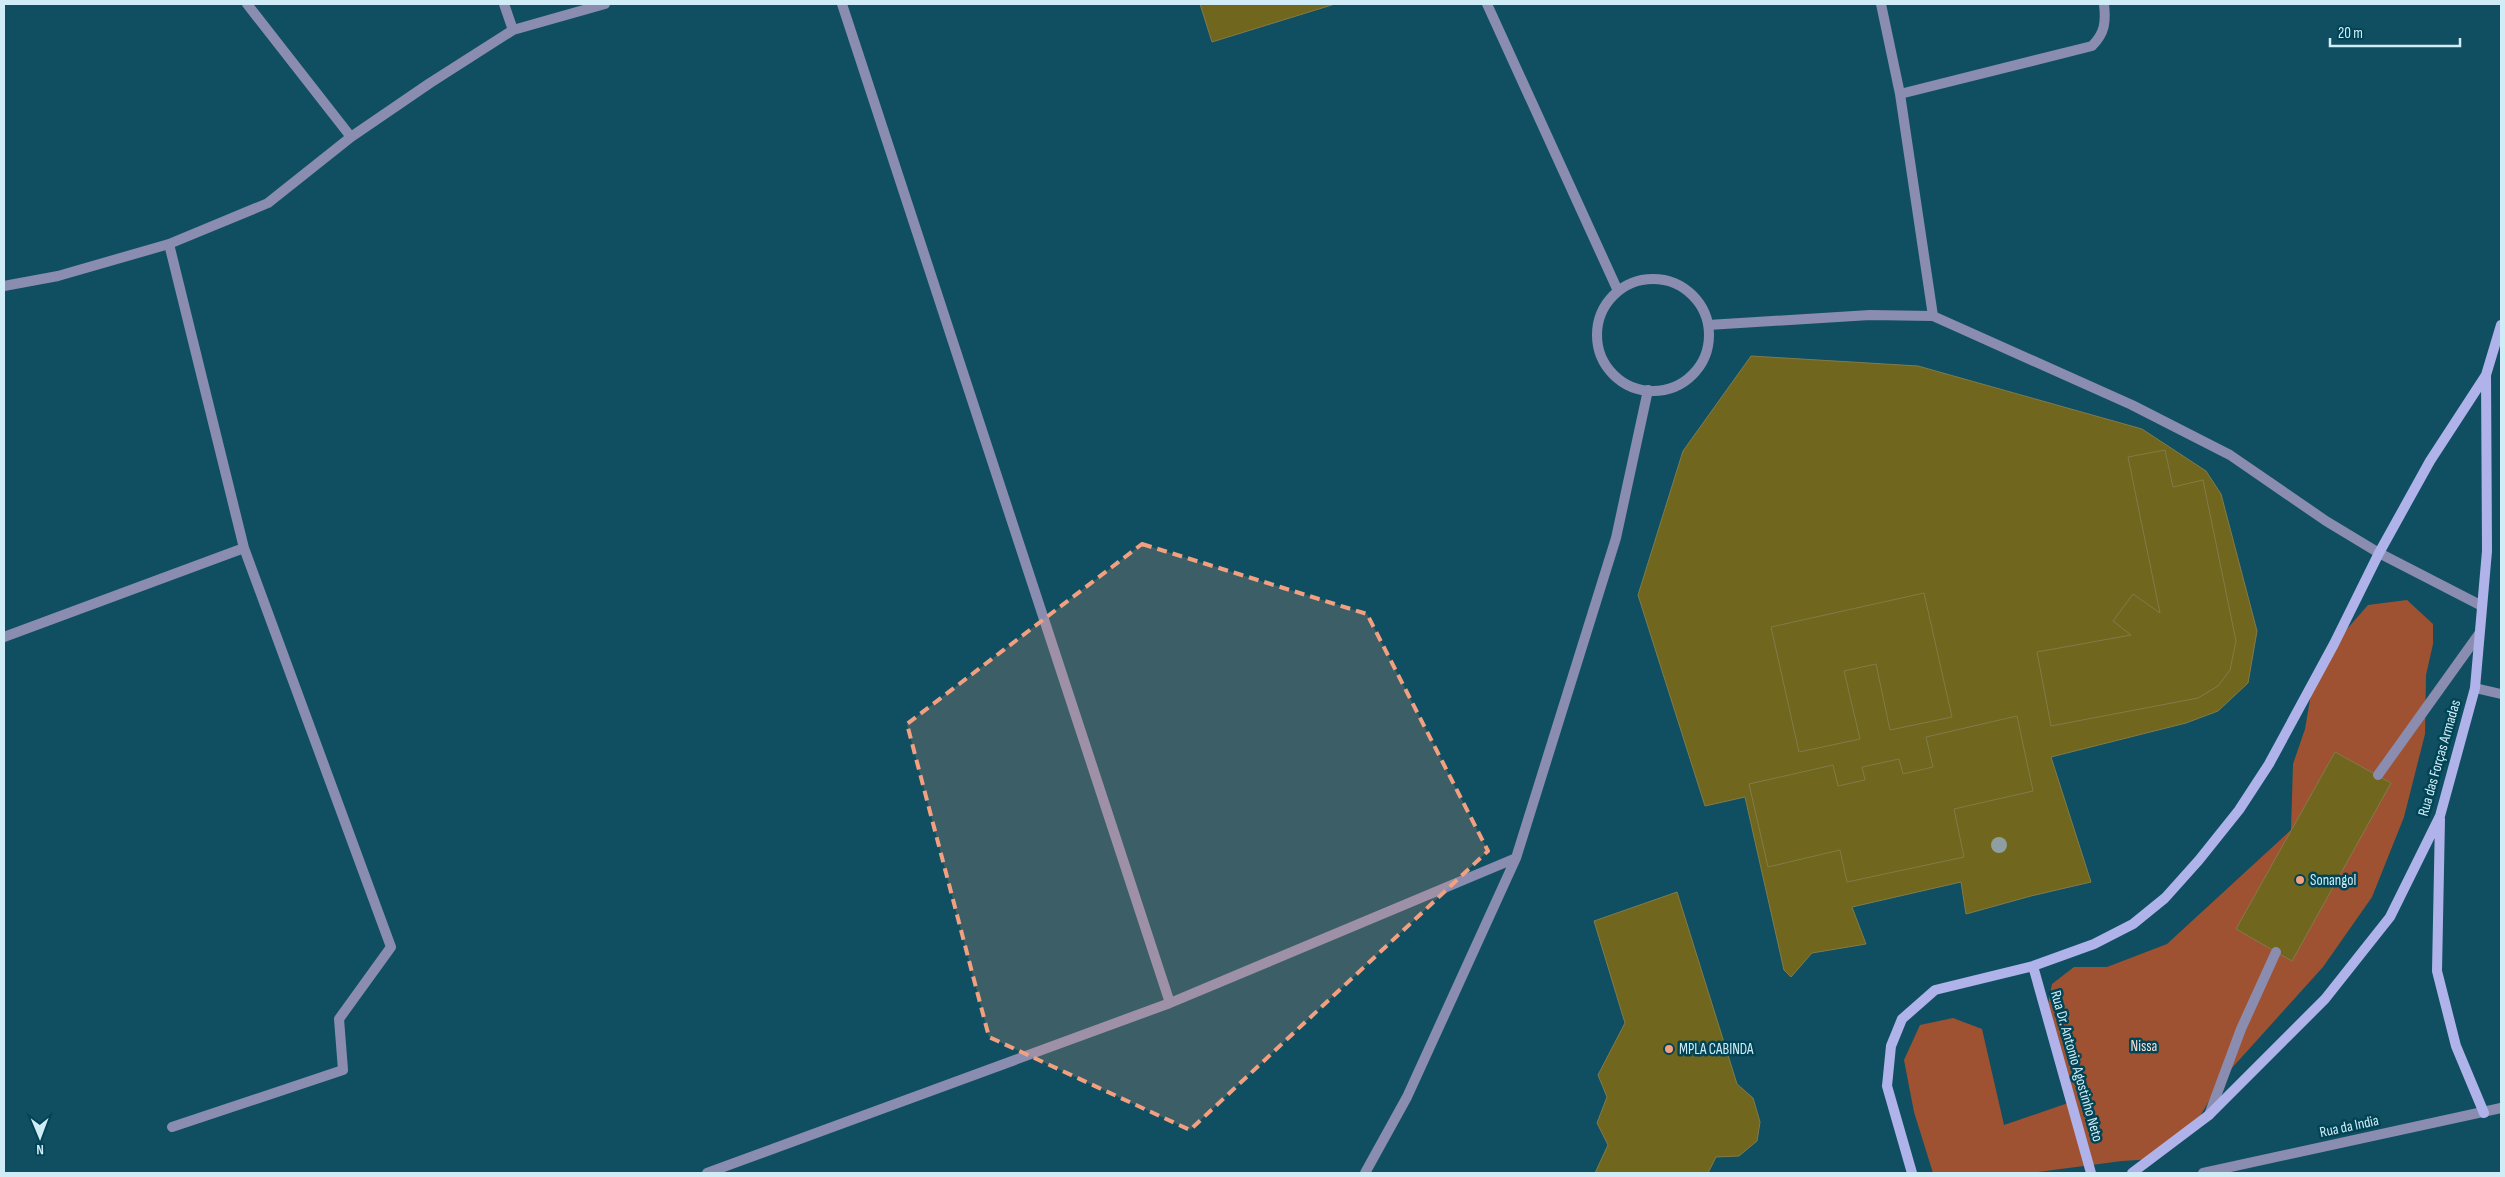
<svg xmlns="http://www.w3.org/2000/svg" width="2505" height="1177" font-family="'Sofia Sans Condensed',sans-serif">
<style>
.green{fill:#9f5232}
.building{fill:#70661d;stroke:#817b4b}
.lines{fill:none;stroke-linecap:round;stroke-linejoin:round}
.service{stroke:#8a8db0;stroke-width:10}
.minor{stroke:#8a8db0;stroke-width:10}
.tertiary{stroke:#8a8db0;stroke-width:10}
.secondary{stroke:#b0b3ea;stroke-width:10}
.tree{fill:#8e9ea1}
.marked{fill:#f2a080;fill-opacity:0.2;stroke:#f2a080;stroke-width:4;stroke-dasharray:10 6;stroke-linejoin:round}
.poi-dot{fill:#f2a080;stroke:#004456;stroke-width:2}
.labels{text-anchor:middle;stroke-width:5;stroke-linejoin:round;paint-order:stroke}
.street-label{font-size:15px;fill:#d0edf7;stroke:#004456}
.poi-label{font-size:15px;fill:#d0edf7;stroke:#004456;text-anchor:start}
.park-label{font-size:15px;fill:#f6dfd6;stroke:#004456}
</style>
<rect width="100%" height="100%" fill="#104f61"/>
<!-- green -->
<path class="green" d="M2407 600 2433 624V644L2426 675 2425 734 2404 817 2372 897 2323 967 2222 1079 2193 1128 2153 1159 2122 1161 2031 1173H1933L1914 1112 1904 1060 1920 1025 1953 1018 1982 1029 2004 1125 2071 1102 2046 1014 2052 984 2074 967H2107L2167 944 2291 830 2293 764 2305 729 2313 682 2334 644 2368 605Z"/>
<!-- building -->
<path class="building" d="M1200 4H1335L1212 42Z
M1751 356 1918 366 2142 429 2206 471 2221 494 2257 631 2248 683 2218 711 2186 723 2051 757 2091 882 2031 896 1966 914 1961 882 1852 907 1866 944 1812 953 1791 977 1784 970 1745 797 1705 806 1638 595 1683 451Z
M2165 450 2173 487 2203 480 2236 641 2230 670 2218 686 2198 698 2051 726 2037 652 2131 635 2113 621 2133 594 2160 613 2128 457Z
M1924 593 1952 717 1890 730 1876 664 1844 671 1860 739 1799 752 1771 627Z
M2017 716 2033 791 1954 809 1964 857 1847 882 1840 850 1768 867 1749 784 1833 765 1838 786 1865 780 1862 767 1899 759 1903 774 1933 767 1926 737Z
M2335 752 2391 783 2292 961 2236 929Z
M1677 892 1737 1084 1753 1098 1760 1122 1757 1141 1739 1156 1716 1157 1708 1173H1595L1608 1145 1597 1123 1607 1097 1598 1075 1625 1023 1594 921Z"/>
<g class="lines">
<!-- service -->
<path class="service" d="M2475 688 2501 694
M2378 775 2479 634
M2209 1115 2241 1029 2276 952"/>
<!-- minor -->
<path class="minor" d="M247 4 351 137
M504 4 513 30
M842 4 1170 1003
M1881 4 1900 94 1933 316
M1900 94 2092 46C2105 33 2106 22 2104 4
M4 286 58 276 169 244 268 203 351 137 430 83 513 30 605 4
M4 637 244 548 169 244
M172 1127 343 1070 339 1019 391 947 244 548
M707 1173 1170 1003 1516 858
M1365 1173 1407 1097 1516 858 1616 538 1648 390
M2203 1173 2501 1108"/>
<!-- tertiary -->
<path class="tertiary" d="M1487 4 1618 291
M1597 335a56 56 0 1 1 112 0a56 56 0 1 1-112 0Z
M1708 325 1870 315 1933 316 2132 405 2230 455 2326 521 2379 553 2482 606"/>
<!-- secondary -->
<path class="secondary" d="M2440 819 2437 971 2456 1046 2484 1113
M2033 966 2091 1173
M1912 1173 1887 1086 1891 1046 1902 1019 1935 990 2033 966 2094 944 2133 924 2165 898 2199 860 2239 810 2269 764 2334 644 2379 553 2430 461 2486 375
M2132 1173 2209 1115 2325 999 2390 917 2440 816 2475 688 2487 551 2486 375 2501 325"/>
</g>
<!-- trees -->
<circle class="tree" cx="1999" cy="845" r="8"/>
<!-- marked area -->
<path class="marked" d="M1142 544 1367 614 1488 851 1190 1130 989 1037 907 724Z"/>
<!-- markers -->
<g class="poi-dot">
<circle cx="2300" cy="880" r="5"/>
<circle cx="1669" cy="1049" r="5"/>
</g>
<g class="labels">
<!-- street labels -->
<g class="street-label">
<text transform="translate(2439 758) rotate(-74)" y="5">Rua das Forças Armadas</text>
<text transform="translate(2077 1066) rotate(74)" y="5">Rua Dr. Antonio Agostinho Neto</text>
<text transform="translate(2349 1126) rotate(-12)" y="5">Rua da India</text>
</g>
<!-- poi labels -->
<g class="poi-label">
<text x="2310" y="885">Sonangol</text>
<text x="1679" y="1054">MPLA CABINDA</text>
</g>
<!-- park labels -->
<g class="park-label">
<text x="2144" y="1051">Nissa</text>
</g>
</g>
<!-- border -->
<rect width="2505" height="1177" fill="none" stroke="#d0edf7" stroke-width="10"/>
<!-- north arrow -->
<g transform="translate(40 1137) rotate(179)" stroke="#004456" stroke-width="4" paint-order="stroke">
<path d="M0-4L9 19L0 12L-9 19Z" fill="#d0edf7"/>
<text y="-8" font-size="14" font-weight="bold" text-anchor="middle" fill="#d0edf7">N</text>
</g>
<!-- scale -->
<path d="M2330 38v8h130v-8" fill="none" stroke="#d0edf7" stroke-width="2.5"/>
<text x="2338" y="38" font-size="15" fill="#d0edf7" stroke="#004456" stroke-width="4" paint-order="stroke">20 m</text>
</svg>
